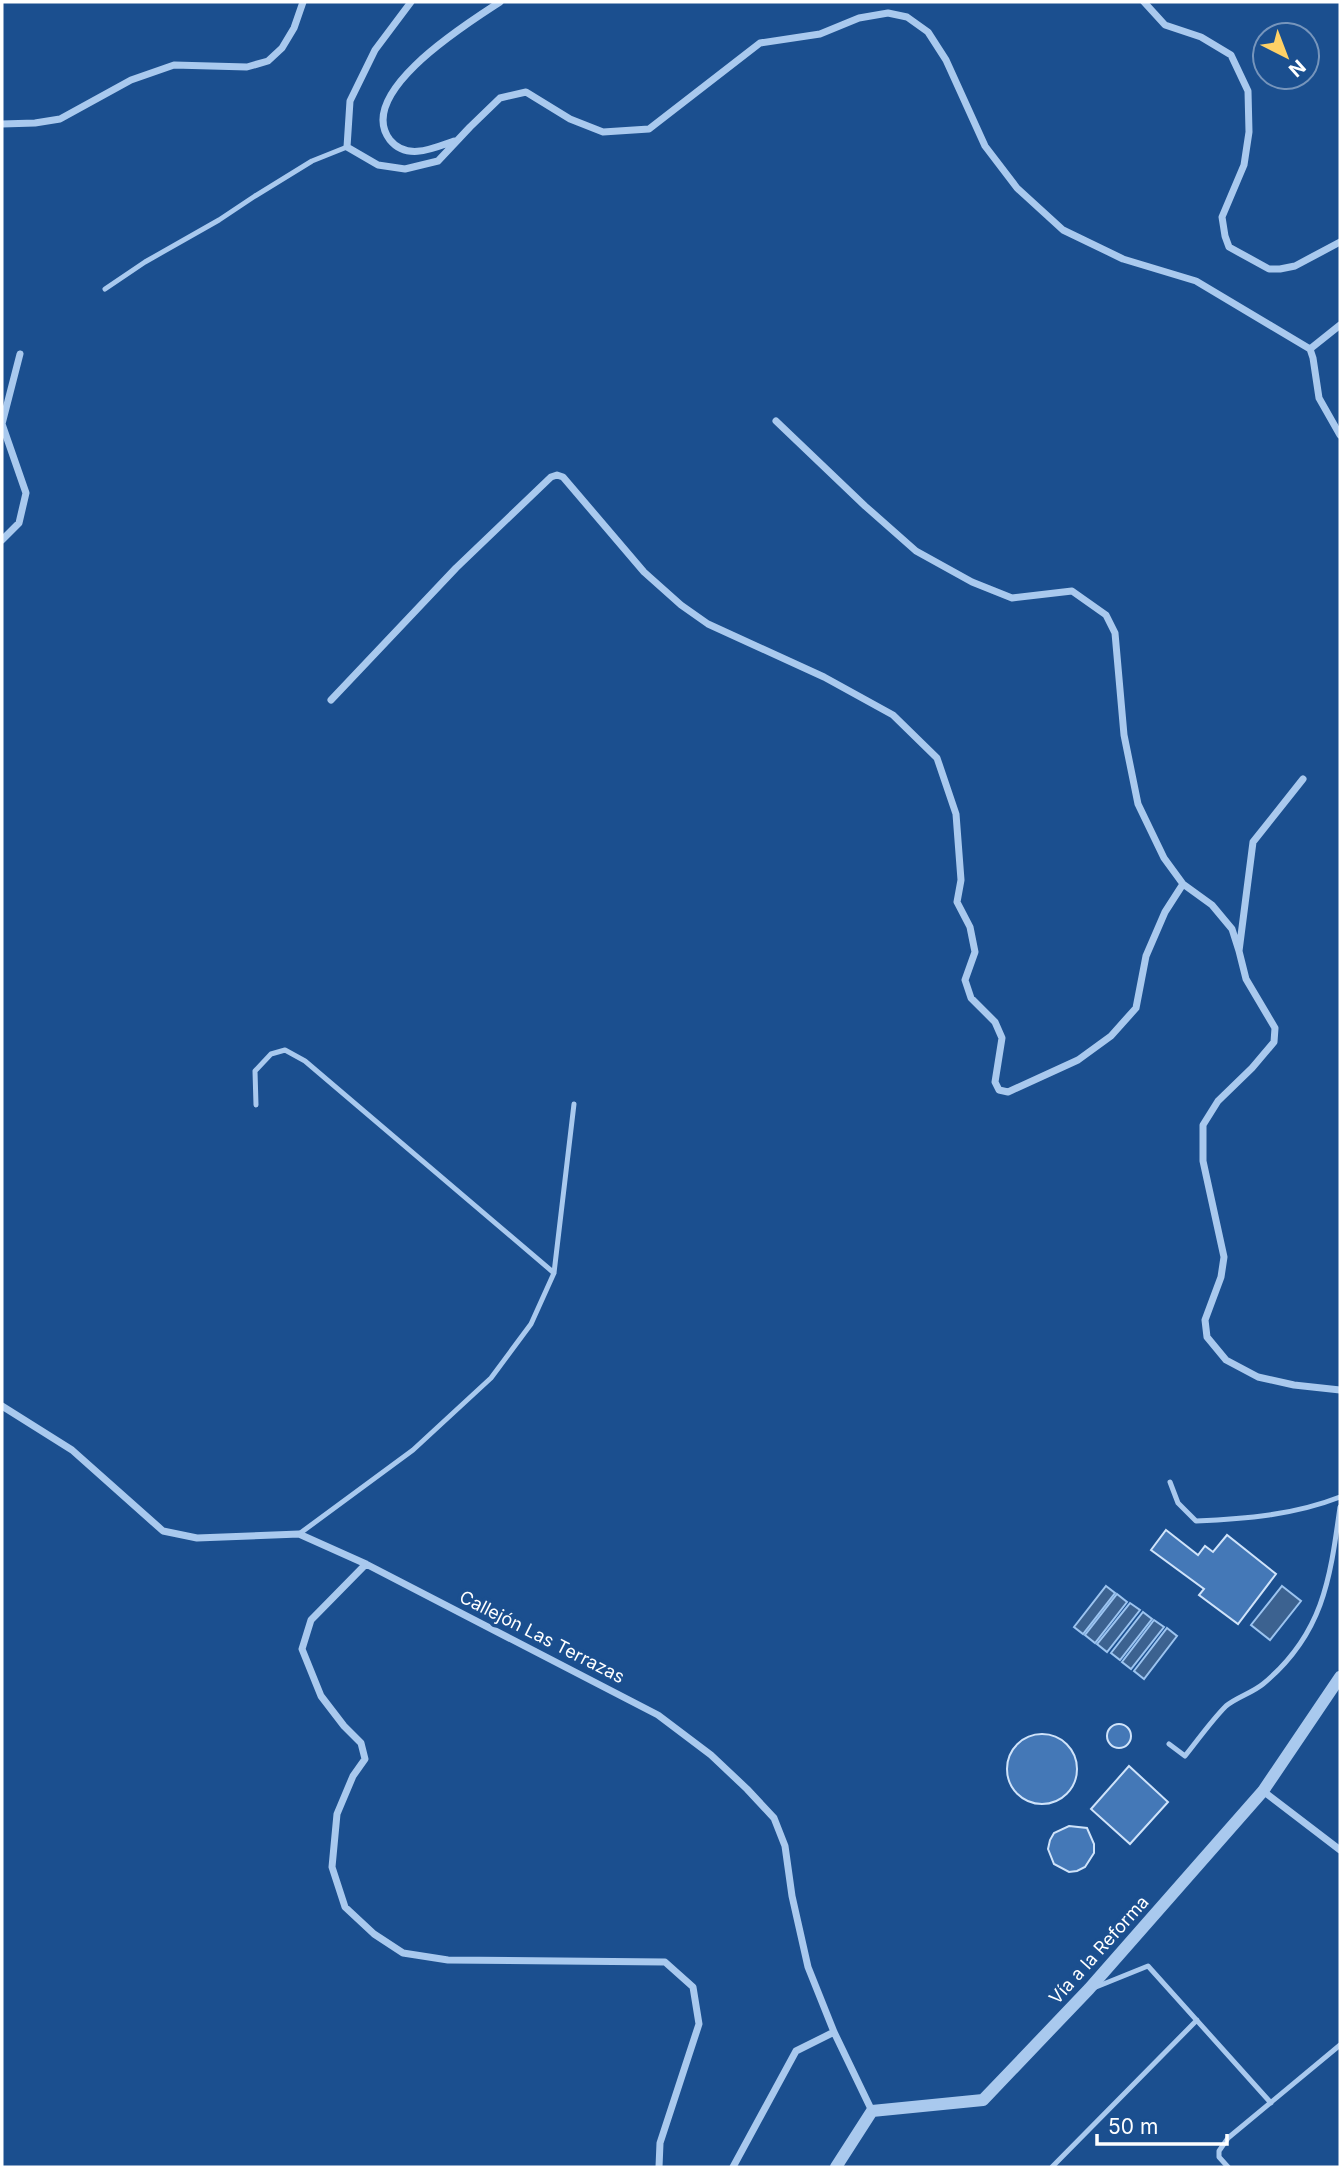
<svg xmlns="http://www.w3.org/2000/svg" width="1342" height="2169" font-family="Inter,sans-serif">
<style>
.water{fill:#3c6290;stroke:#9cc4f0;stroke-width:2}
.building{fill:#4478b7;stroke:#cfe3fa;stroke-width:2}
.lines{fill:none;stroke-linecap:round;stroke-linejoin:round}
.service{stroke:#a9c9ee;stroke-width:5}
.minor{stroke:#a9c9ee;stroke-width:7}
.tertiary{stroke:#a9c9ee;stroke-width:12}
.labels{text-anchor:middle;stroke-width:7;stroke-linejoin:round;paint-order:stroke}
.street-label{font-size:18px;fill:#fff;stroke:#1b4f8f}
</style>
<rect width="100%" height="100%" fill="#1b4f8f"/>
<!-- water -->
<path class="water" d="M1106 1586 1115 1593 1083 1634 1074 1627Z
M1282 1586 1301 1601 1270 1640 1251 1625Z
M1117 1594 1127 1602 1095 1643 1085 1635Z
M1130 1603 1140 1610 1107 1652 1097 1644Z
M1143 1612 1152 1619 1120 1660 1111 1653Z
M1154 1620 1164 1627 1131 1669 1122 1662Z
M1167 1628 1177 1636 1144 1679 1134 1671Z"/>
<!-- building -->
<path class="building" d="M1166 1530 1198 1555 1205 1546 1213 1552 1227 1535 1276 1574 1238 1624 1199 1595 1204 1589 1151 1550Z
M1107 1736a12 12 0 1 1 24 0a12 12 0 1 1-24 0Z
M1007 1769a35 35 0 1 1 70 0a35 35 0 1 1-70 0Z
M1129 1766 1168 1802 1130 1844 1091 1809Z
M1069 1826 1087 1828 1094 1844V1853L1085 1867 1077 1871 1069 1872 1054 1864 1048 1849 1050 1840 1054 1833Z"/>
<g class="lines">
<!-- service -->
<path class="service" d="M105 289 145 262 219 220 255 196 312 161 347 147
M256 1105 255 1071 271 1054 285 1050 305 1061 554 1273
M1170 1482 1178 1503 1196 1521C1245 1519 1294 1515 1340 1497
M299 1534 413 1450 491 1378 531 1324 554 1273 574 1104
M1169 1744 1185 1756C1198 1740 1211 1721 1226 1706 1237 1697 1252 1693 1263 1684 1323 1634 1330 1580 1340 1507
M1096 1987 1148 1966 1271 2103
M1052 2167 1197 2020
M1228 2167 1219 2157V2151L1228 2138 1340 2045"/>
<!-- minor -->
<path class="minor" d="M411 2 375 50 350 101 347 147 378 165 405 169 438 161 470 127 500 98 526 92 570 119 603 132 649 129 760 43 820 34 859 18 888 13 907 17 928 32 946 60 985 146 1017 188 1063 230 1123 259 1196 281 1310 349 1313 358 1319 398 1340 435
M1144 2 1165 25 1201 37 1231 55 1248 91 1249 132 1244 165 1222 217 1225 236 1229 247 1269 269H1280L1295 266 1340 242
M2 124 35 123 60 119 131 80 174 65 247 67 268 61 282 48 294 28 303 2
M454 141C434 148 407 161 390 140 354 93 468 23 500 2
M1310 349 1340 325
M776 421 865 506 916 551 972 582 1012 598 1072 591 1106 615 1115 633 1124 735 1138 804 1164 858 1183 884 1212 905 1232 929 1239 951
M2 540 19 523 26 493 2 424 20 354
M331 700 456 568 551 477 557 475 563 477 644 572 681 605 708 624 824 677 893 715 937 758 956 814 961 880 957 902 970 927 975 952 965 980 971 998 995 1022 1002 1038 995 1082 999 1090 1008 1092 1078 1060 1111 1036 1136 1008 1146 956 1165 912 1183 884
M1303 779 1253 842 1239 951 1246 979 1275 1028 1274 1042 1252 1068 1218 1101 1203 1125V1161L1224 1257 1221 1277 1205 1320 1207 1337 1226 1360 1258 1377 1294 1385 1340 1390
M2 1406 72 1450 163 1531 197 1538 299 1534 366 1564 658 1715 711 1755 747 1789 774 1818 785 1846 792 1896 808 1967 834 2032 872 2111
M366 1564 311 1620 302 1649 321 1696 344 1726 361 1743 365 1759 353 1776 337 1814 332 1867 345 1907 374 1934 403 1953 448 1960 665 1962 693 1987 699 2024 660 2143 659 2167
M1263 1791 1340 1850
M733 2167 796 2051 834 2032"/>
<!-- tertiary -->
<path class="tertiary" d="M836 2167 872 2111 983 2100 1089 1989 1263 1791 1340 1677"/>
</g>
<g class="labels">
<!-- street labels -->
<g class="street-label">
<text transform="translate(542 1637) rotate(27)" y="6">Callejón Las Terrazas</text>
<text transform="translate(1099 1950) rotate(-48)" y="6">Vía a la Reforma</text>
</g>
</g>
<!-- border -->
<rect width="1342" height="2169" fill="none" stroke="#ffffff" stroke-width="7"/>
<!-- north arrow -->
<g transform="translate(1286 56) rotate(138)"><circle r="33" fill="#1b4f8f" stroke="#7695bc" stroke-width="2"/>
<path d="M0-5L12 26L0 18L-12 26Z" fill="#ffd166"/>
<text y="-10" font-size="19" font-weight="bold" text-anchor="middle" fill="#ffffff">N</text>
</g>
<!-- scale -->
<path d="M1097 2134v10h130v-10" fill="none" stroke="#ffffff" stroke-width="3.5"/>
<text x="1108" y="2134" font-size="21" fill="#ffffff" stroke="#1b4f8f" stroke-width="5" paint-order="stroke">50 m</text>
</svg>
